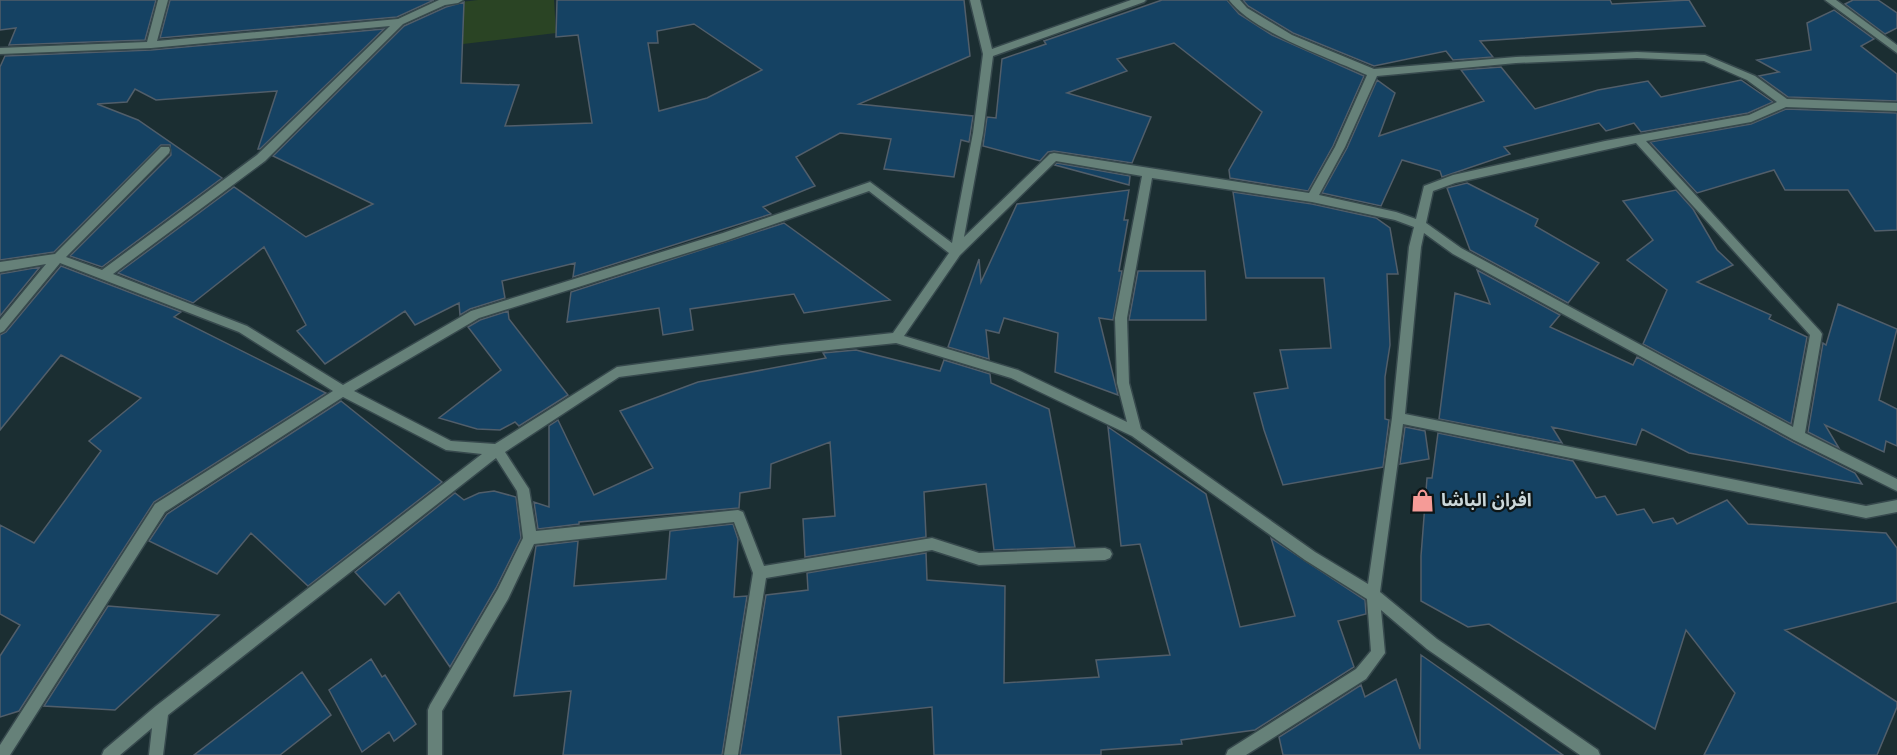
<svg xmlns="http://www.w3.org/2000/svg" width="1897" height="755" font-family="Quicksand,'Noto Sans Arabic',sans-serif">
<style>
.green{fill:#2a4424}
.building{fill:#154263;stroke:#515e6a;stroke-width:1.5;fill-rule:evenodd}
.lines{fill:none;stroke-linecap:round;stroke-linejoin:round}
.minor-casing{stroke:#37494d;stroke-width:3}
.minor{fill:#668179;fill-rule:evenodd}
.labels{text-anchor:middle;stroke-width:4.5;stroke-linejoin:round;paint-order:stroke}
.poi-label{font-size:18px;font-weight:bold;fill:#cbd7d9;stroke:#0d1516;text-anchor:start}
</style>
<rect width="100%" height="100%" fill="#1b2e32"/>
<!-- green -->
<path class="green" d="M478 0H554L556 33 463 44 464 7 461 2Z"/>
<!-- building -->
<path class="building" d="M0 0H156L145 40 9 45 16 28 0 30Z
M170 0H434L397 17 160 38Z
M557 0H964L970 56 859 104 973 116 969 142 961 140 954 177 884 169 891 139 840 133 796 157 815 186 763 207 771 214 573 277 575 263 502 281 505 298 470 309 460 315 459 303 415 325 405 311 325 364 297 331 306 325 264 247 193 303 118 273 234 187 306 237 373 204 273 156 404 26 446 7 464 2 461 83 519 85 505 126 592 123 578 35 556 37ZM694 24 762 70 707 98 659 111 648 43H658L657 31Z
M1162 0H1227L1239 14 1272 35 1364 76 1333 146 1308 191 1230 178 1229 170 1262 112 1174 43 1117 59 1127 71 1067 93 1151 117 1132 163 1054 151 1048 152 1040 161 983 146 987 117 996 118 1002 59 1046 44 1044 41Z
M1243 0H1610L1612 4 1689 0 1705 26 1480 41 1493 57 1453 60 1446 51 1374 66 1293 33 1248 6Z
M1853 0H1878L1897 13V28L1885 34 1845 4Z
M1834 10 1874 39 1861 46 1897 74V101L1788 97 1759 76 1779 72 1757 60 1811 50 1807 23Z
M384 29 260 149H258L277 91 156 100 135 89 127 102 97 104 138 120 222 178 102 267 70 256 171 155 170 145H161L54 252 0 260V67L5 56 151 50Z
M1501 67 1535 109 1598 90 1648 81 1661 97 1741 80 1773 102 1748 113 1641 132 1634 123 1606 131 1599 123 1504 147 1510 154 1442 177 1440 171 1402 160 1381 206 1322 193 1347 148 1377 80 1395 93 1379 136 1484 101 1461 70Z
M1786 109 1897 113V230L1875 231 1848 190H1785L1774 170 1697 193 1650 142 1751 124Z
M1057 163 1130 176 1129 185 1055 165Z
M1467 183 1538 219 1535 226 1599 263 1568 303 1470 250 1447 188Z
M1129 190 1124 220H1128L1119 271H1122L1113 320 1099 318 1118 395 1055 372 1058 333 1004 318 999 333 986 330 989 359 948 347 979 259 981 282 1017 204Z
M1676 190 1693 209 1717 250 1733 265 1697 282 1771 315 1769 319 1807 337 1791 424 1643 344 1667 290 1627 260 1653 240 1623 201Z
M1233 192 1312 204 1376 218 1390 228 1398 274H1387L1390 345 1385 377V419L1389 420 1383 467 1283 485 1264 430 1254 393 1288 388 1280 350 1331 348 1324 278H1246Z
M784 223 890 300 804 313 794 294 690 309 693 330 663 335 659 308 567 322 571 292Z
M61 266 181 312 174 317 326 393 154 502 19 711 0 717V656L20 625 0 614V525L34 543 101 451 89 441 141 398 61 355 0 430V335L6 332Z
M40 267 0 316V274Z
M1477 270 1560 315 1550 327 1633 365 1637 357 1793 442 1855 473 1862 484 1689 453 1642 429 1636 445 1552 427 1562 443 1439 419 1455 293 1490 304Z
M1138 271H1205L1206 320H1129Z
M1838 304 1897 329 1879 400 1897 409V446L1886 441 1884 452 1825 425 1839 448 1808 432 1823 343 1826 345Z
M508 311 509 319 568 395 519 426 515 422 500 430 477 429 439 418 501 370 468 327 480 320Z
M856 350 940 371 944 360 990 374 991 383 1049 409 1075 547 994 550 986 484 924 492 926 537 805 557 803 519 835 516 830 442 771 464 770 488 740 493 739 508 579 522V524L538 529 534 502 549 507V426L558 420 594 495 653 468 620 411 698 382 826 358 823 353Z
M341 401 442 482 308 586 251 533 217 574 149 541 167 514Z
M1108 427 1206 494 1240 627 1295 616 1271 538 1365 600 1366 614 1338 621 1354 667 1255 730 1181 740 1182 744 1101 750V755H934L932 707 838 717 841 755H740L766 595 808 590 807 573 926 553 927 580 1005 586 1004 683 1099 677 1096 660 1170 655 1140 544 1121 546Z
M1405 427 1425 431 1429 459 1400 464Z
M1438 433 1573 461 1596 498 1605 496 1617 515 1644 509 1653 523 1673 518 1677 524 1727 500 1748 524 1886 533 1897 548V602L1785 630 1897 702V707L1877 755H1704L1735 693 1686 630 1655 729 1489 624 1468 627 1421 601V556L1427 478H1432Z
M494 491 516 497 521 538 496 588 450 667 399 592 385 605 355 572 455 493 464 500 479 493Z
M733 524 738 539 734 597 747 596 722 755H563L571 691 514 696 536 546 578 541 574 586 666 579 670 531Z
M108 606 219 615 115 710 44 706Z
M1421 655 1563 755H1283L1279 737 1361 685 1365 697 1396 679 1420 749Z
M371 659 382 677 385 675 416 724 394 741 389 732 362 752 329 690Z
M302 672 331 715 280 755H194Z"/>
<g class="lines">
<defs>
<path id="minor" d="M158 0H168L157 41 398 19 439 0H463L458 3 445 5 403 24 265 161 113 274 247 326 343 385 471 311 723 233 870 182 952 243 973 133 983 54 970 0H980L992 49 1131 0H1146L1144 2 993 56 983 133 964 237 1050 154 1054 153 1309 193 1335 147 1367 75C1330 58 1253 32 1229 0H1240L1247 8 1292 35 1374 69 1516 57 1637 52 1705 55 1755 76 1787 99 1897 103V111L1786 107 1751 122 1646 141 1820 331 1822 334 1805 433 1897 479V491L1794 440 1453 254 1424 233 1421 247 1405 414 1866 506 1897 500V512L1866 518 1403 424 1380 592 1437 639 1598 750 1600 755H1580L1427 649 1381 610 1385 653 1366 679 1246 755H1226L1228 750 1356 669 1371 651 1367 599 1305 560 1132 436 1011 378 896 343 782 355 619 377 505 452 529 489 536 531 738 510 743 512 764 566 932 538 979 553 1105 548 1110 550 1112 554 1110 558 1105 560 979 565 932 550 766 578 738 755H724L753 573 734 522 534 544 508 599 442 711V755H428V710L430 705 498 589 523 538 517 491 496 458 168 715 163 755H149L152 728 120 755H102L104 750 156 706 482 454 446 450 343 397 165 512 10 755H0V745L155 504 333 391 239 332 60 263 4 331 0 333V320L46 264 0 272V262L55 254 161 147H169L170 150 169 153 66 257 102 270 257 155 390 26 151 48 0 54V48L147 42ZM1637 58 1704 61 1747 80 1777 102 1749 115 1605 141 1453 175 1424 186 1416 219 1396 212 1319 195 1345 147 1377 76 1516 63ZM1636 143 1810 335 1793 427 1461 248 1426 223 1433 191 1455 183ZM1056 161 1142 176 1115 318 1117 383 1127 422 1018 370 904 336 960 255ZM1152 178 1312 202 1395 220 1414 227 1409 247 1392 418 1368 584 1315 552 1141 429 1129 383 1127 318ZM869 191 949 253 893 333 782 345 617 367 495 444 451 441 354 391 479 318 725 241Z
M1825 0H1836L1897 45V53Z"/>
</defs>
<!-- minor casing -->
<use href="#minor" class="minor-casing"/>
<!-- minor -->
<use href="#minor" class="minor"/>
</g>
<!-- icons -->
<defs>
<symbol id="shop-bare" viewBox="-9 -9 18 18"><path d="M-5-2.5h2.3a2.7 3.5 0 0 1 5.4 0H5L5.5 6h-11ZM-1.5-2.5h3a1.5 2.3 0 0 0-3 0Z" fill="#f59b97" stroke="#0d1516" stroke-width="2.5" paint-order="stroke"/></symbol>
</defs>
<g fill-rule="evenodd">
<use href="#shop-bare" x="1406" y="484" width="33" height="33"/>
</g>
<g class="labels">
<!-- poi labels -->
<g class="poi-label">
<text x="1441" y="506">افران الباشا</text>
</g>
</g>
</svg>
